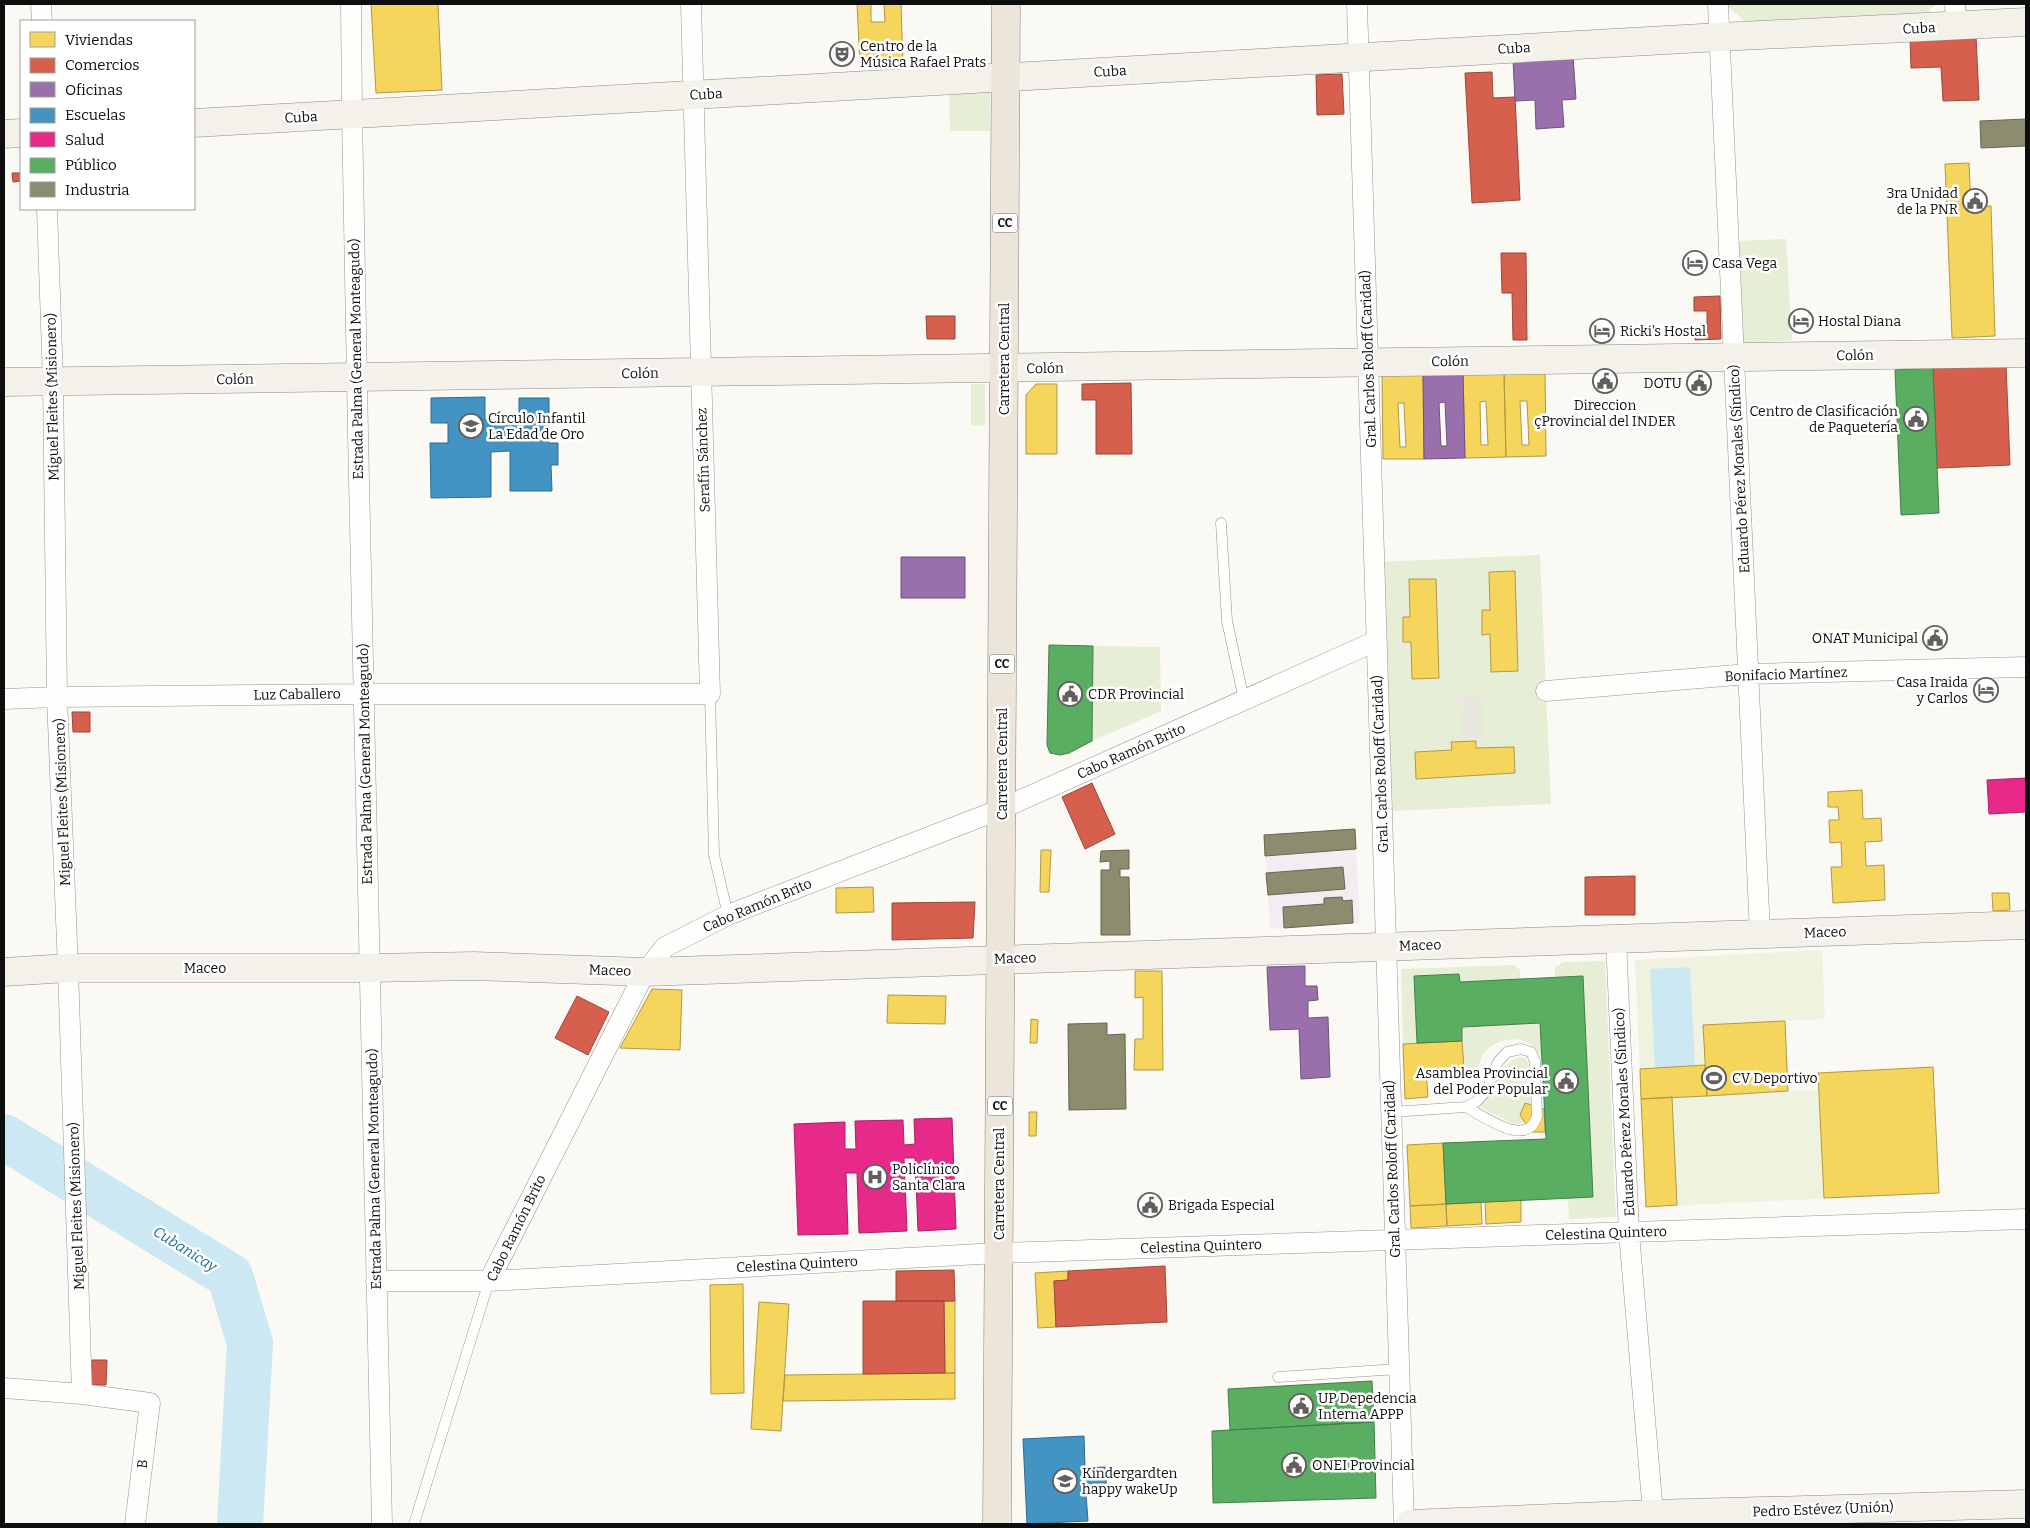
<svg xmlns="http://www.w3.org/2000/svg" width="2030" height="1528" font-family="Bitter,serif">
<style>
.industrial{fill:#f1edf0}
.green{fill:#e6eed5}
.pitch{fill:#eef2df}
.plaza{fill:#eae7df}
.water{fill:#cce8f2}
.homes{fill:#f6d55c;stroke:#b09945;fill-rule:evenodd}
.shops{fill:#d6604d;stroke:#9a473a}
.offices{fill:#9970ab;stroke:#6f537c;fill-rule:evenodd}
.schools{fill:#4393c3;stroke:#336b8d}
.health{fill:#e7298a;stroke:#a62165}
.public{fill:#5aae61;stroke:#437e48}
.industry{fill:#8c8c6e;stroke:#666651}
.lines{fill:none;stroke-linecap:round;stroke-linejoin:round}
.river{stroke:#cce8f2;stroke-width:46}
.lane-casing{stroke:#949492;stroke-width:11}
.street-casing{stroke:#949492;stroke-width:21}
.secondary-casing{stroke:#8b8a88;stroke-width:29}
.primary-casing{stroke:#82817f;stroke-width:29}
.lane{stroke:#fefefd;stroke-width:10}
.street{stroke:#fefefd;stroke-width:20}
.secondary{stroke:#f4f1ea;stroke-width:28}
.primary{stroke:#ebe5da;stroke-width:28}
.labels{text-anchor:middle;stroke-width:5;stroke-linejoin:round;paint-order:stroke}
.shield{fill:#fff;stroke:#565656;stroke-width:1}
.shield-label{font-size:12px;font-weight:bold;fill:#0e0e0e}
.street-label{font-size:14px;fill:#0e0e0e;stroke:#fff}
.poi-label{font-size:14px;fill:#0e0e0e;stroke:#fff;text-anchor:start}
.water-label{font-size:15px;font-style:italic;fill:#226d95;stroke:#fff}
</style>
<rect width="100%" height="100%" fill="#faf9f4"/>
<!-- industrial -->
<path class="industrial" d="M1355 829 1360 923 1270 929 1264 835Z"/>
<!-- green -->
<path class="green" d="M1725 4H1936L1923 17 1746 22Z
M949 90H990V131H950Z
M1786 239 1792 340 1741 344 1735 241Z
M971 384H985V426L971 425Z
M1540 555 1551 804 1391 811 1380 562Z
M1093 646 1160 647 1161 711 1092 741Z
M1605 961 1616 1217 1569 1219 1568 1198 1593 1196 1583 977H1555V968L1563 962Z
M1514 965 1520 970V979L1460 982 1459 974 1414 976 1417 1043 1403 1044 1401 969Z
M1540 1023 1542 1053 1539 1054C1530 1033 1497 1036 1484 1053 1481 1057 1480 1063 1478 1068H1464L1462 1027Z
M1520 1057 1526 1059 1529 1065 1532 1105 1525 1122 1515 1125 1477 1106C1481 1102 1488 1098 1491 1092 1500 1077 1501 1063 1520 1057Z"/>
<!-- pitch -->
<path class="pitch" d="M1822 950 1825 1019 1785 1021 1788 1091 1818 1090V1073L1933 1067 1939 1193 1646 1207 1635 960Z"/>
<!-- plaza -->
<path class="plaza" d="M1482 695 1485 740 1461 742 1458 697Z"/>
<!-- water -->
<path class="water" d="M1690 967 1695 1066 1655 1068 1650 969Z"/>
<!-- homes -->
<path class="homes" d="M371 4H438L442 90 376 93Z
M857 4H871V22H885L884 4H901L903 63 860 65Z
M1969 163 1971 207 1991 206 1995 336 1952 338 1945 164Z
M1545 371 1546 456 1506 457 1504 372ZM1520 401H1527L1529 445H1522Z
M1504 372 1506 457 1465 458 1463 373ZM1486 401 1488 445H1481L1480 402Z
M1382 374H1423L1424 459H1383ZM1398 403H1404L1406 447H1400Z
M1036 384H1057V454H1026V395Z
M1515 571 1518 671 1491 672 1490 634 1482 635V610H1490L1489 572Z
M1409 579H1436L1439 678 1412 679 1411 642H1403V617H1410Z
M1476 741V748L1514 747 1515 773 1416 779 1415 752 1452 750 1451 742Z
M1862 790 1863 819 1881 818 1882 841 1865 842 1866 866 1884 865 1885 900 1833 903 1831 867H1842L1841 842 1830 843 1829 820H1839L1838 807H1828V792Z
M1041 850H1051L1049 892H1040Z
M873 887 874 912 836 913V888Z
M1992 893H2009L2010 910 1993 911Z
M1135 971H1162L1163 1070H1134L1135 1039H1143V997L1135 998Z
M652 989 682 990 680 1050 620 1048Z
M888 995 946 996 945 1024 887 1023Z
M1031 1019 1038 1020 1037 1043H1030Z
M1785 1021 1788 1091 1707 1096 1703 1025Z
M1462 1041 1464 1068 1426 1070 1428 1097 1405 1099 1403 1044Z
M1705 1065 1707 1096 1641 1099 1640 1069Z
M1933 1067 1939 1193 1824 1198 1818 1073Z
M1672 1097 1677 1205 1646 1207 1641 1099Z
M1525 1103 1544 1109 1545 1132H1531L1520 1115Z
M1029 1112H1037L1036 1136H1029Z
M1443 1143 1446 1204 1410 1206 1407 1145Z
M1521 1200V1222L1486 1224 1485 1202Z
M1481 1202 1482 1224 1447 1226 1446 1204Z
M1446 1204 1447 1226 1411 1228 1410 1206Z
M1068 1271V1280L1054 1281 1056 1327 1038 1328 1035 1273Z
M743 1284 744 1393 711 1394 710 1285Z
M944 1301H955V1373H945Z
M759 1302 789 1304 781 1431 751 1429Z
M955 1373V1399L783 1401 785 1375Z"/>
<!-- shops -->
<path class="shops" d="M1976 36 1979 100 1943 101 1941 67 1911 68 1910 39Z
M1492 72 1493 98 1515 97 1520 200 1472 203 1465 73Z
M1342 74 1344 114 1317 115 1316 75Z
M12 173H21V181L13 182Z
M1501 253H1526L1527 340H1513L1512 293H1502Z
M1720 296 1721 339 1695 340V333L1707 332V311H1694V297Z
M926 316H955V339H927Z
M2006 364 2010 465 1937 468 1933 368Z
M1131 383 1132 454H1096V400H1082V384Z
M72 712H90V732H73Z
M1092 783 1115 834 1085 849 1062 797Z
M1635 876V915H1585V877Z
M975 902 973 938 892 940V903Z
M577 996 609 1012 588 1055 555 1038Z
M1165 1266 1167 1322 1056 1327 1054 1281 1068 1280V1271Z
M954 1270 955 1301H896V1271Z
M863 1301H944L945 1373 863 1374Z
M92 1360H107L106 1385H91Z"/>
<!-- offices -->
<path class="offices" d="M1573 56 1576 99 1562 100 1564 127 1536 129 1535 100 1515 101 1513 60Z
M1463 373 1465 458 1424 459 1423 374ZM1445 402 1447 446H1441L1439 403Z
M901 557H965V598H901Z
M1305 966V986H1317L1318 1000 1308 1001V1018L1328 1017 1330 1077 1301 1079 1299 1029 1270 1030 1267 967Z"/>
<!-- schools -->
<path class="schools" d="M485 397V420L519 419V398H549V443H558V465H551L552 491H510V451L491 452V497L431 498 430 443H448V423H431V398Z
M1084 1436 1085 1468 1105 1467 1107 1493 1086 1494 1088 1521 1027 1524 1023 1439Z"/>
<!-- health -->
<path class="health" d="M2026 778V812L1989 814 1987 780Z
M952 1118 956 1229 918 1231 915 1158H904L907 1231 859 1233 857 1173H846L848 1234 798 1235 794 1124 845 1122V1149H856L855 1121 903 1120 904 1145 915 1144 914 1119Z"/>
<!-- public -->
<path class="public" d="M1933 368 1939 513 1901 515 1895 370Z
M1049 645 1093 646 1092 741 1069 753 1060 755 1050 753 1047 745Z
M1459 974 1460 982 1583 976 1593 1197 1446 1204 1443 1143 1546 1139 1540 1023 1462 1027V1041L1417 1043 1414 976Z
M1372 1381 1374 1422 1230 1430 1228 1389Z
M1374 1422 1376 1498 1213 1503 1212 1431Z"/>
<!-- industry -->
<path class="industry" d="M2026 119V146L1981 148 1980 121Z
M1355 829 1356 849 1265 856 1264 835Z
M1129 850V869H1120V877H1129L1130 935H1101V870H1110V861L1100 862 1101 851Z
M1343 867 1345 889 1268 895 1266 873Z
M1342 897 1343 901 1352 900 1353 923 1284 928 1283 907 1324 904V898Z
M1107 1023V1035L1125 1034 1126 1109 1069 1110 1068 1024Z"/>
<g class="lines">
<!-- river -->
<path class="river" d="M4 1137 230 1276 250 1343 240 1524"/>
<defs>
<path id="lane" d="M1221 523 1227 621 1244 700
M710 694 714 855 728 915
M1391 1112 1466 1107 1477 1101 1487 1090 1498 1062 1507 1052 1521 1049 1531 1052 1535 1061 1537 1116C1527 1149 1485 1117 1466 1107
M1278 1377 1398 1369
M414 1524 489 1281"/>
<path id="street" d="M41 4 42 21
M351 4 352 114 358 434 382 1524
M1357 4 1404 1524
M1718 4 1760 934
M1955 4 1956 26
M47 209 53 381 57 697 68 968 82 1394
M1546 691 1748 674 2026 667
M4 699 57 697 363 694H710L691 4
M1616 939 1629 1233 1654 1524
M376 1281H489L998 1253 2026 1219
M489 1281 645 972 665 947 728 915 1001 809 1376 641
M4 1388 82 1394 150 1403 135 1524"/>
<path id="secondary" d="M194 123 1720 37 2026 22
M4 134 21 133
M4 382 2026 353
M4 972 68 968H371L474 966 645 972 2026 925
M1410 1524 1653 1514 2026 1504"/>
<path id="primary" d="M997 1524 1006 4"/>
</defs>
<!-- lane casing -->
<use href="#lane" class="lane-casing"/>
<!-- street casing -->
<use href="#street" class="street-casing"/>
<!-- secondary casing -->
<use href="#secondary" class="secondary-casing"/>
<!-- primary casing -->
<use href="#primary" class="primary-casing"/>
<!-- lane -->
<use href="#lane" class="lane"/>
<!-- street -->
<use href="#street" class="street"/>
<!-- secondary -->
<use href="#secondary" class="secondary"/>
<!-- primary -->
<use href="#primary" class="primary"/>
</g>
<!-- icons -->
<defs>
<symbol id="theatre-ring" viewBox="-11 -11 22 22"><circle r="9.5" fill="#fff" stroke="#61605e" stroke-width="1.5"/><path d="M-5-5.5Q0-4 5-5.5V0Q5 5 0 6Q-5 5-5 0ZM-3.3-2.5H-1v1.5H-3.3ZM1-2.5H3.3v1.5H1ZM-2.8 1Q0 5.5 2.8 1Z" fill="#61605e"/></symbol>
<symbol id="civic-ring" viewBox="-11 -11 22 22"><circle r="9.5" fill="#fff" stroke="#61605e" stroke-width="1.5"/><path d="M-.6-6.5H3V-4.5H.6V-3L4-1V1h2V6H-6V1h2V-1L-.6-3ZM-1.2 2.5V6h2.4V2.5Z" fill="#61605e"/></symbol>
<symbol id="hotel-ring" viewBox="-11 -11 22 22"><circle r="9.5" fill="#fff" stroke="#61605e" stroke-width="1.5"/><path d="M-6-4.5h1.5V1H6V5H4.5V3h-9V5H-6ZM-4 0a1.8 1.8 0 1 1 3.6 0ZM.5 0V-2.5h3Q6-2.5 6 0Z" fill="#61605e"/></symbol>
<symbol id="school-ring" viewBox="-11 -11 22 22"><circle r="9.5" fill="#fff" stroke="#61605e" stroke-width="1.5"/><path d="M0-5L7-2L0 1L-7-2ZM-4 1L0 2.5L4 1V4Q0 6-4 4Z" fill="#61605e"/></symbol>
<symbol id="stadium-ring" viewBox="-11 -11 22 22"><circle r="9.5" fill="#fff" stroke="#61605e" stroke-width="1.5"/><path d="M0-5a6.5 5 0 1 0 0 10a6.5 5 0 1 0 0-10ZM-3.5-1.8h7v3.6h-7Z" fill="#61605e"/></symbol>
<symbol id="hospital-ring" viewBox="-11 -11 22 22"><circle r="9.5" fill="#fff" stroke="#61605e" stroke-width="1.5"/><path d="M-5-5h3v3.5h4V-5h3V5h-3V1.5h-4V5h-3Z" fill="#61605e"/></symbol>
</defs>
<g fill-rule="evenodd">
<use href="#theatre-ring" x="828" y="40" width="28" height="28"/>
<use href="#civic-ring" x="1961" y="187" width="28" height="28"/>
<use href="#hotel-ring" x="1681" y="249" width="28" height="28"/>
<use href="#hotel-ring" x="1787" y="307" width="28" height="28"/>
<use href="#hotel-ring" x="1588" y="317" width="28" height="28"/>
<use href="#civic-ring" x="1591" y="367" width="28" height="28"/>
<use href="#civic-ring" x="1685" y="369" width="28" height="28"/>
<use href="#civic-ring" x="1902" y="405" width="28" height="28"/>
<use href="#school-ring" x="457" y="412" width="28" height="28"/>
<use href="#civic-ring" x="1921" y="624" width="28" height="28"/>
<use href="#hotel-ring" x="1972" y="676" width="28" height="28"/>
<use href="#civic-ring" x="1056" y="680" width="28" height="28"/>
<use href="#stadium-ring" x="1700" y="1064" width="28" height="28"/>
<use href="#civic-ring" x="1552" y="1067" width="28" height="28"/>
<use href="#hospital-ring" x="861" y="1163" width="28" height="28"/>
<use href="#civic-ring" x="1136" y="1191" width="28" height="28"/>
<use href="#civic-ring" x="1287" y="1392" width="28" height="28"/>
<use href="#civic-ring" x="1280" y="1451" width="28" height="28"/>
<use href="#school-ring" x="1051" y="1467" width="28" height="28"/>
</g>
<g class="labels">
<!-- shield labels -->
<g class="shield">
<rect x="992.5" y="213.5" width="25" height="19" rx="4"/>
<rect x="989.5" y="654.5" width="25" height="19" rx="4"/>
<rect x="987.5" y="1096.5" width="25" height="19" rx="4"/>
</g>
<g class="shield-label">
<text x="1005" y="227">CC</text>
<text x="1002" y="668">CC</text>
<text x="1000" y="1110">CC</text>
</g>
<!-- street labels -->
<g class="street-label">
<text transform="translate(1919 28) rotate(-3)" y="5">Cuba</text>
<text transform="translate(1514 48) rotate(-3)" y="5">Cuba</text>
<text transform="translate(1110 71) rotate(-3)" y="5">Cuba</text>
<text transform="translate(706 94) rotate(-3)" y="5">Cuba</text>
<text transform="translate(301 117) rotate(-3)" y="5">Cuba</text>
<text transform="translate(1855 355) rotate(-1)" y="5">Colón</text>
<text transform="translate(356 359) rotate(-91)" y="5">Estrada Palma (General Monteagudo)</text>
<text transform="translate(1004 359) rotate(-90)" y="5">Carretera Central</text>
<text transform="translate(1368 359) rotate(-92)" y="5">Gral. Carlos Roloff (Caridad)</text>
<text transform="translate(1450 361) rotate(-1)" y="5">Colón</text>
<text transform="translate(1045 368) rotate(-1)" y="5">Colón</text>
<text transform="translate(640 373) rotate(-1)" y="5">Colón</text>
<text transform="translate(235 379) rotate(-1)" y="5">Colón</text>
<text transform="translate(52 397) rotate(-91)" y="5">Miguel Fleites (Misionero)</text>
<text transform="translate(703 460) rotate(-92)" y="5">Serafín Sánchez</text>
<text transform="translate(1739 469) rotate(-93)" y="5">Eduardo Pérez Morales (Síndico)</text>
<text transform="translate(1786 674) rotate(-2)" y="5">Bonifacio Martínez</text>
<text transform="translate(297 694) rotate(-1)" y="5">Luz Caballero</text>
<text transform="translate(1131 751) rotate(-24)" y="5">Cabo Ramón Brito</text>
<text transform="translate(365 764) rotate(-91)" y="5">Estrada Palma (General Monteagudo)</text>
<text transform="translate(1002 764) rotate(-90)" y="5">Carretera Central</text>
<text transform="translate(1380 764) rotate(-92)" y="5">Gral. Carlos Roloff (Caridad)</text>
<text transform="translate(62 802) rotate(-92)" y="5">Miguel Fleites (Misionero)</text>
<text transform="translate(757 905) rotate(-23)" y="5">Cabo Ramón Brito</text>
<text transform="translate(1825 932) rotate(-2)" y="5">Maceo</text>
<text transform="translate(1420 945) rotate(-2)" y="5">Maceo</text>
<text transform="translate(1015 958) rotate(-2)" y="5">Maceo</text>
<text x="205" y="973">Maceo</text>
<text transform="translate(610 970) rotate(2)" y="5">Maceo</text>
<text transform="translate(1624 1112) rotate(-93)" y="5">Eduardo Pérez Morales (Síndico)</text>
<text transform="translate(374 1169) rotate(-91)" y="5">Estrada Palma (General Monteagudo)</text>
<text transform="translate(1392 1169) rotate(-92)" y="5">Gral. Carlos Roloff (Caridad)</text>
<text transform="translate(999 1184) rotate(-90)" y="5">Carretera Central</text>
<text transform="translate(76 1206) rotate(-92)" y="5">Miguel Fleites (Misionero)</text>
<text transform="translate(516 1228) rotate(-64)" y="5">Cabo Ramón Brito</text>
<text transform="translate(1606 1233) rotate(-2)" y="5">Celestina Quintero</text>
<text transform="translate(1201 1246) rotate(-2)" y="5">Celestina Quintero</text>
<text transform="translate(797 1264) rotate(-3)" y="5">Celestina Quintero</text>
<text transform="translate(142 1464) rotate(-83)" y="5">B</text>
<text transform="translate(1823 1509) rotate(-2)" y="5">Pedro Estévez (Unión)</text>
</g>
<!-- poi labels -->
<g class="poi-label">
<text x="860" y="51">Centro de la<tspan x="860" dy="16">Música Rafael Prats</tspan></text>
<text x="1958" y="198" text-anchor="end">3ra Unidad<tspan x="1958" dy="16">de la PNR</tspan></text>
<text x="1712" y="268">Casa Vega</text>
<text x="1818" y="326">Hostal Diana</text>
<text x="1620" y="336">Ricki's Hostal</text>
<text x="1682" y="388" text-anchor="end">DOTU</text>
<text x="1605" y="410" text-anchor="middle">Direccion<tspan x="1605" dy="16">çProvincial del INDER</tspan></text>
<text x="1898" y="416" text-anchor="end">Centro de Clasificación<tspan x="1898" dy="16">de Paquetería</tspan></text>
<text x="488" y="423">Círculo Infantil<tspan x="488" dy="16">La Edad de Oro</tspan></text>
<text x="1918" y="643" text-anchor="end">ONAT Municipal</text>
<text x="1968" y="687" text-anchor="end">Casa Iraida<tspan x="1968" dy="16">y Carlos</tspan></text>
<text x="1088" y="699">CDR Provincial</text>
<text x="1548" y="1078" text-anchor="end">Asamblea Provincial<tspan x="1548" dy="16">del Poder Popular</tspan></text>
<text x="1732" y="1083">CV Deportivo</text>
<text x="892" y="1174">Policlínico<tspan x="892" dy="16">Santa Clara</tspan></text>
<text x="1168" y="1210">Brigada Especial</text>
<text x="1318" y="1403">UP Depedencia<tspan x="1318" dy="16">Interna APPP</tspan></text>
<text x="1312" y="1470">ONEI Provincial</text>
<text x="1082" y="1478">Kindergardten<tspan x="1082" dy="16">happy wakeUp</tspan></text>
</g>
<!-- water labels -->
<g class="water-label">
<text transform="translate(185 1249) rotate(32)" y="5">Cubanicay</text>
</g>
</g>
<!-- border -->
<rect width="2030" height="1528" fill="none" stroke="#0e0e0e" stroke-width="10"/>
<!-- legend -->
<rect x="20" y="20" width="175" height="190" fill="#ffffff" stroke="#9f9f9f"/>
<rect x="30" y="32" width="25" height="15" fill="#f6d55c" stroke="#9f9f9f"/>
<text x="65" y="45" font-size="15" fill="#0e0e0e">Viviendas</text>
<rect x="30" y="58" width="25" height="15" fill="#d6604d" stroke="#9f9f9f"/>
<text x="65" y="70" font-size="15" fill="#0e0e0e">Comercios</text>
<rect x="30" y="82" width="25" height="15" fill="#9970ab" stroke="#9f9f9f"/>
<text x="65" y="95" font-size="15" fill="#0e0e0e">Oficinas</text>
<rect x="30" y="108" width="25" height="15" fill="#4393c3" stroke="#9f9f9f"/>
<text x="65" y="120" font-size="15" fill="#0e0e0e">Escuelas</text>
<rect x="30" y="132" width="25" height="15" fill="#e7298a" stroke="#9f9f9f"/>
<text x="65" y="145" font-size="15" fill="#0e0e0e">Salud</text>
<rect x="30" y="158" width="25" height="15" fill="#5aae61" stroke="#9f9f9f"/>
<text x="65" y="170" font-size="15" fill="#0e0e0e">Público</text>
<rect x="30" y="182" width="25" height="15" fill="#8c8c6e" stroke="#9f9f9f"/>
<text x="65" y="195" font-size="15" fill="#0e0e0e">Industria</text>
</svg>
